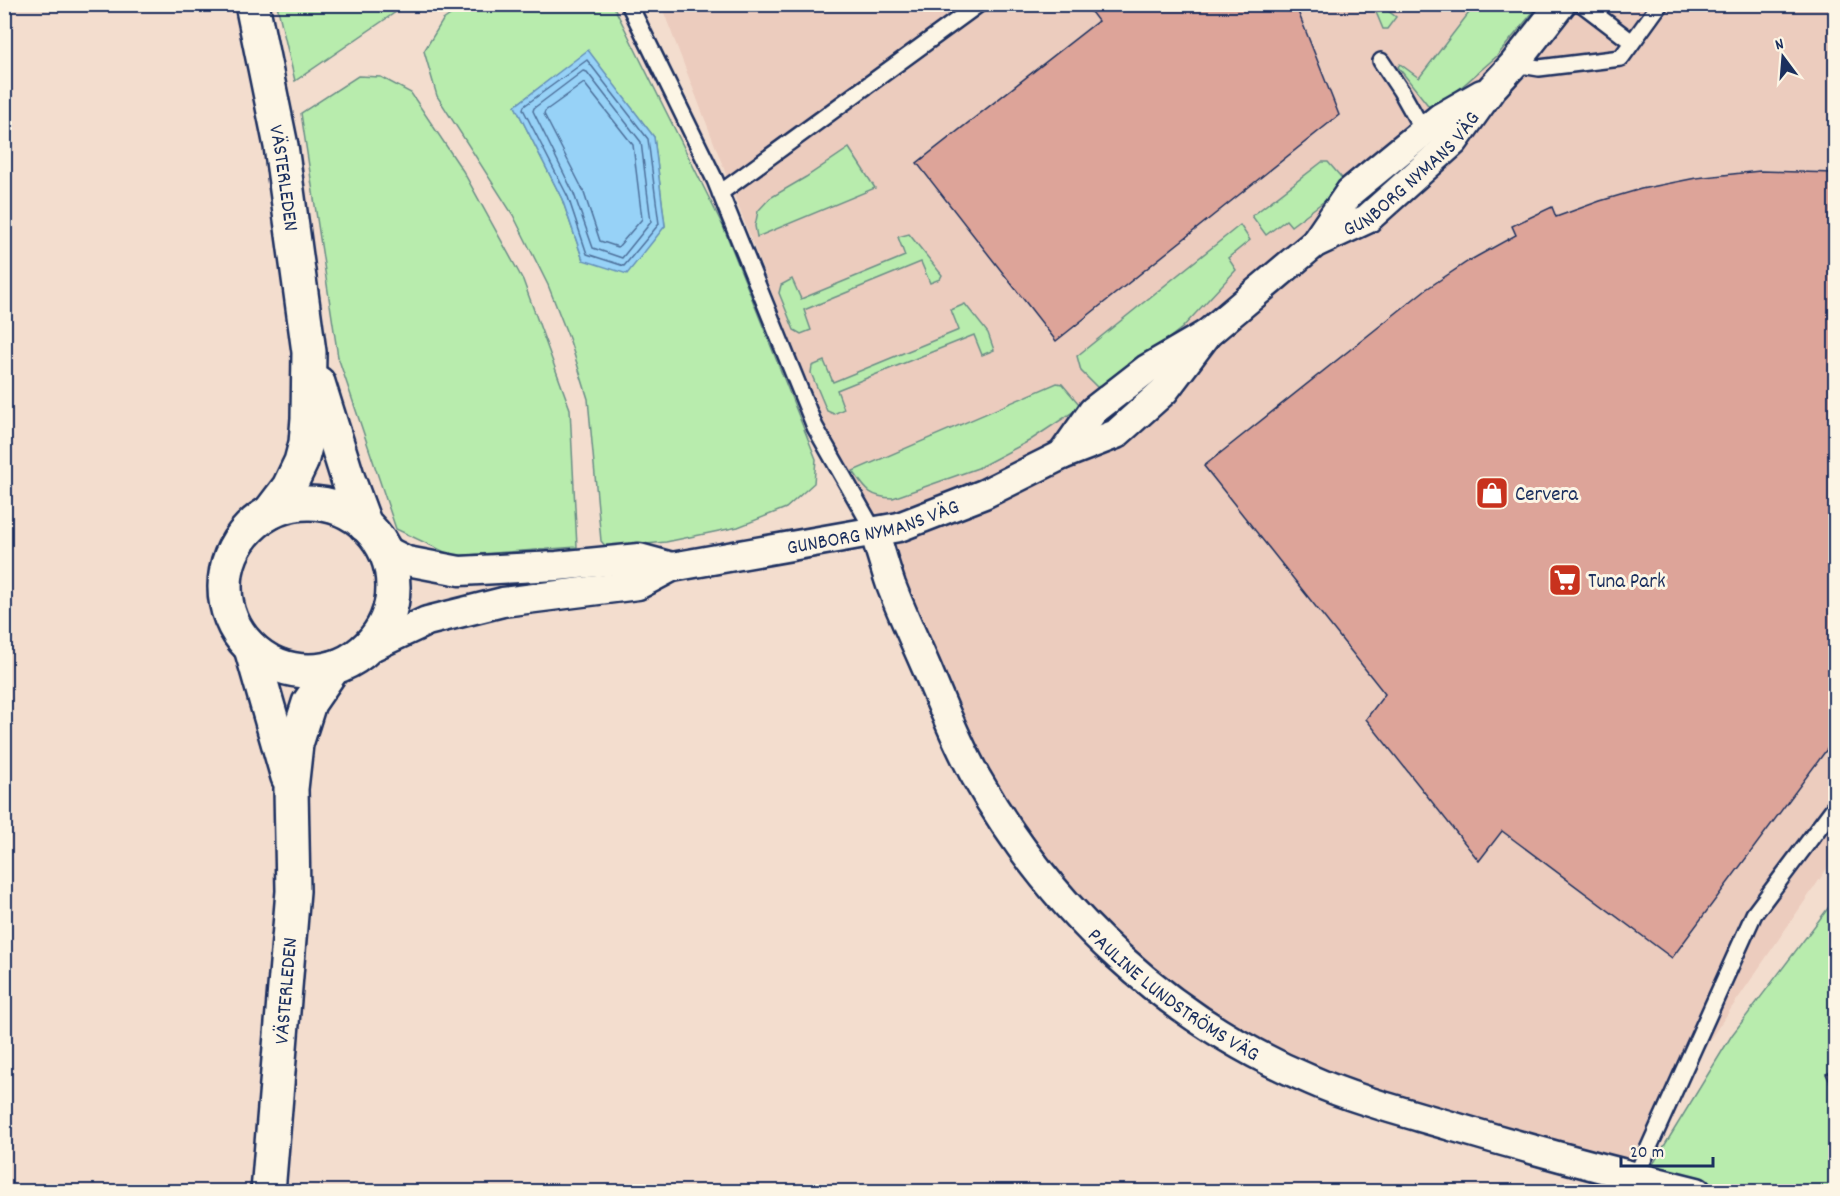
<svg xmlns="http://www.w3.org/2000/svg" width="1840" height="1196" font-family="Dekko,sans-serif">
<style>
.built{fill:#ecccbe}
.green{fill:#b8ecad;stroke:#6a8e86;stroke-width:1.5;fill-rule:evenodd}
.water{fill:#97d2f7;stroke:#6591ba;stroke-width:1.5}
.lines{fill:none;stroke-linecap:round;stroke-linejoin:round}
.shore{stroke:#4d709b;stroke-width:1.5}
.building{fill:#dda499;stroke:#1b2f5e;stroke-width:1.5}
.lane-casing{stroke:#1b2f5e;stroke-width:20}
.street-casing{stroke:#1b2f5e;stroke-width:33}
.secondary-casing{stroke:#1b2f5e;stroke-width:38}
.lane{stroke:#fcf5e5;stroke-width:15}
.street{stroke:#fcf5e5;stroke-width:28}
.secondary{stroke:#fcf5e5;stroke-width:33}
.labels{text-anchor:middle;stroke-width:6;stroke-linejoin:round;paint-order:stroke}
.street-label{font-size:21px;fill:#1b2f5e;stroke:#fcf5e5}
.poi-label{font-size:21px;fill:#1b2f5e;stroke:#fcf5e5;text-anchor:start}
</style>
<rect width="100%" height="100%" fill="#f3ddce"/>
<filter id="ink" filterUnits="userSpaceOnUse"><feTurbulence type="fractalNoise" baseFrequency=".0167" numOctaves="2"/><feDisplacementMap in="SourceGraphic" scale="12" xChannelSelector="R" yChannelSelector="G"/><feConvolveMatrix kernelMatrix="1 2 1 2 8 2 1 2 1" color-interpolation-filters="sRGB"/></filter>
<g filter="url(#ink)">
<!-- built -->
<path class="built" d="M661 5H1835V857L1619 1172 1315 1087 1057 907 899 624Z"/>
<!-- green -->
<path class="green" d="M277 5V4L406 5 295 81Z
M465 5H613L723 226 816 459 814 483 786 508 738 527 666 542 607 548 601 541 588 399 570 341 548 285 513 215 437 96 424 51 443 20ZM588 51 654 137 665 226 583 260 562 199 515 106Z
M1373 5H1380L1396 17 1387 29H1383Z
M1475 5H1539L1497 56 1443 103 1431 109 1398 67 1400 64 1419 78Z
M358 76 381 77 411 93 463 171 523 280 570 409 577 547 453 556 396 529 338 357 301 113Z
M849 148 875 188 757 237 755 226 758 211 770 198 806 177Z
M1322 162H1328L1347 184 1291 226 1286 220 1266 235 1252 216Z
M1240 225 1250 240 1228 258 1236 270 1182 328 1101 391 1081 371 1077 356Z
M909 234 942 275 940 279 930 283 921 262 804 310 811 330 801 334 794 330 779 293 781 285 792 279 801 299 905 256 898 237Z
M965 304 988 333 994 350 982 355 974 335 837 390 844 409 834 414 827 411 811 373 812 366 824 361 833 382 959 330 951 310Z
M1057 383 1062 384 1079 404 1076 410 1029 441 978 468 893 498C869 497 866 490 853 471Z
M1835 899V1191L1636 1192 1732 1035Z"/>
<!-- water -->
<path class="water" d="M588 50 654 137 665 226 627 274 583 260 562 199 515 106Z"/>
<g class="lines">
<!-- shore -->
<path class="shore" d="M587 60 648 139 659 224 624 266 587 254 568 197 523 109 524 106Z
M583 71 587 72 641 142 651 222 622 258 593 248 574 194 533 111 534 108Z
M584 83 633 145 642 219 618 247 600 241 583 190 544 114 545 111Z"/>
</g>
<!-- building -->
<path class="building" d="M1085 4H1295L1339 115 1056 341 917 163 1098 21Z
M1760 171 1836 173V737L1672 958 1502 831 1479 861 1366 719 1385 694 1204 466 1425 290 1467 262 1516 235 1512 226 1552 207 1556 217 1600 201 1641 189 1696 178Z
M1836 1070V1095L1826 1074Z"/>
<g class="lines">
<defs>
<path id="lane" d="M629 4 715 180 815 427 874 531
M1582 4 1632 42
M1381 61 1401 91 1424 132
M1514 64 1539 68 1621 58 1660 4
M720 193 979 4
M1636 1176 1754 914 1836 805"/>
<g id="street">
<path d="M1315 243 1350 192 1440 118 1482 94"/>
<path id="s1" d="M1062 455 1093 411 1147 369 1207 334 1315 243 1367 219 1454 141 1492 88 1514 64 1561 4"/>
<path id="s2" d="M874 531C880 549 885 568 891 585 902 614 915 641 927 669 942 705 957 743 976 777 1052 911 1168 1020 1311 1080 1356 1100 1404 1112 1451 1126 1532 1150 1615 1172 1697 1192"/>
<path d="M385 550 407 561 460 571 557 566 639 558 672 567"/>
<path id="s3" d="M367 649 427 621 503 602 638 585 672 567 899 527 984 494 1062 455 1116 434 1164 391 1207 334"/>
</g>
<g id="secondary">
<path id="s4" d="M252 4 281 146 309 352 308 418 306 443 301 462 289 487 270 512"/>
<path d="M318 383 348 479 365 525"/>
<circle cx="309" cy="587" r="84"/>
<path d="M251 648 288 777"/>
<path id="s5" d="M268 1192 293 891 291 789 296 744 309 703 333 668"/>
</g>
</defs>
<!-- lane casing -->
<use href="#lane" class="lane-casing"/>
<!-- street casing -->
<use href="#street" class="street-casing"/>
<!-- secondary casing -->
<use href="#secondary" class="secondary-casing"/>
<!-- lane -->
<use href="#lane" class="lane"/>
<!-- street -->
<use href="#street" class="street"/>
<!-- secondary -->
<use href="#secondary" class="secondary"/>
</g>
</g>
<!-- icons -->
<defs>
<symbol id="shop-square" viewBox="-11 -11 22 22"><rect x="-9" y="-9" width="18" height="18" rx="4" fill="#c8321e" stroke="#fcf5e5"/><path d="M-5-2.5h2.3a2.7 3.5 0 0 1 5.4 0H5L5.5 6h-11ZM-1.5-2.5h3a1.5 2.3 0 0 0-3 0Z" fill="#fff"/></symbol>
<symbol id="supermarket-square" viewBox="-11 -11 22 22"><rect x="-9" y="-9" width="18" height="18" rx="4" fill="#c8321e" stroke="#fcf5e5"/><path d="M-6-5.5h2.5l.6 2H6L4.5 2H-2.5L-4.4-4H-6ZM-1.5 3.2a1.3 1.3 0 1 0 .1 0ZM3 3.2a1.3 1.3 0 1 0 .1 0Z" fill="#fff"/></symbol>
</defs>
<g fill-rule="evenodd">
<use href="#shop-square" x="1473" y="474" width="38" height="38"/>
<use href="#supermarket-square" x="1546" y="561" width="38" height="38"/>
</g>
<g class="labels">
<!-- street labels -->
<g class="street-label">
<text dy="7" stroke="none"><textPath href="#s1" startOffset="453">GUNBORG NYMANS VÄG</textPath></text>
<text dy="7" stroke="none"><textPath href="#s4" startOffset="177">VÄSTERLEDEN</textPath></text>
<text dy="7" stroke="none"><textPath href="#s3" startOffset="524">GUNBORG NYMANS VÄG</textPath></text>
<text dy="7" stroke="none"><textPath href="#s5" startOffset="202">VÄSTERLEDEN</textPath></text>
<text dy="7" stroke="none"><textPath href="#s2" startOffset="564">PAULINE LUNDSTRÖMS VÄG</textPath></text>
</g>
<!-- poi labels -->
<g class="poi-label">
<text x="1515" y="500">Cervera</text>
<text x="1588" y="587">Tuna Park</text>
</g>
</g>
<!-- margin -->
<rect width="1840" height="1196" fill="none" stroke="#fcf5e5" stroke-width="24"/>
<rect x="12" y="12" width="1816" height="1172" fill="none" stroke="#1b2f5e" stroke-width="2" filter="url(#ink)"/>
<!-- north arrow -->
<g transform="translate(1783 57) rotate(344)" stroke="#fcf5e5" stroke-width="4.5" paint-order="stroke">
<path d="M0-4.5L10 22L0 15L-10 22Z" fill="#1b2f5e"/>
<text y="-9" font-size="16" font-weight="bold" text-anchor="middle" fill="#1b2f5e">N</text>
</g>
<!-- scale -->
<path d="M1621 1157v9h92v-9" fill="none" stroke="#1b2f5e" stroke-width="3"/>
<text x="1630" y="1157" font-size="18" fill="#1b2f5e" stroke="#fcf5e5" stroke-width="4.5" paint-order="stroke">20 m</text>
</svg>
